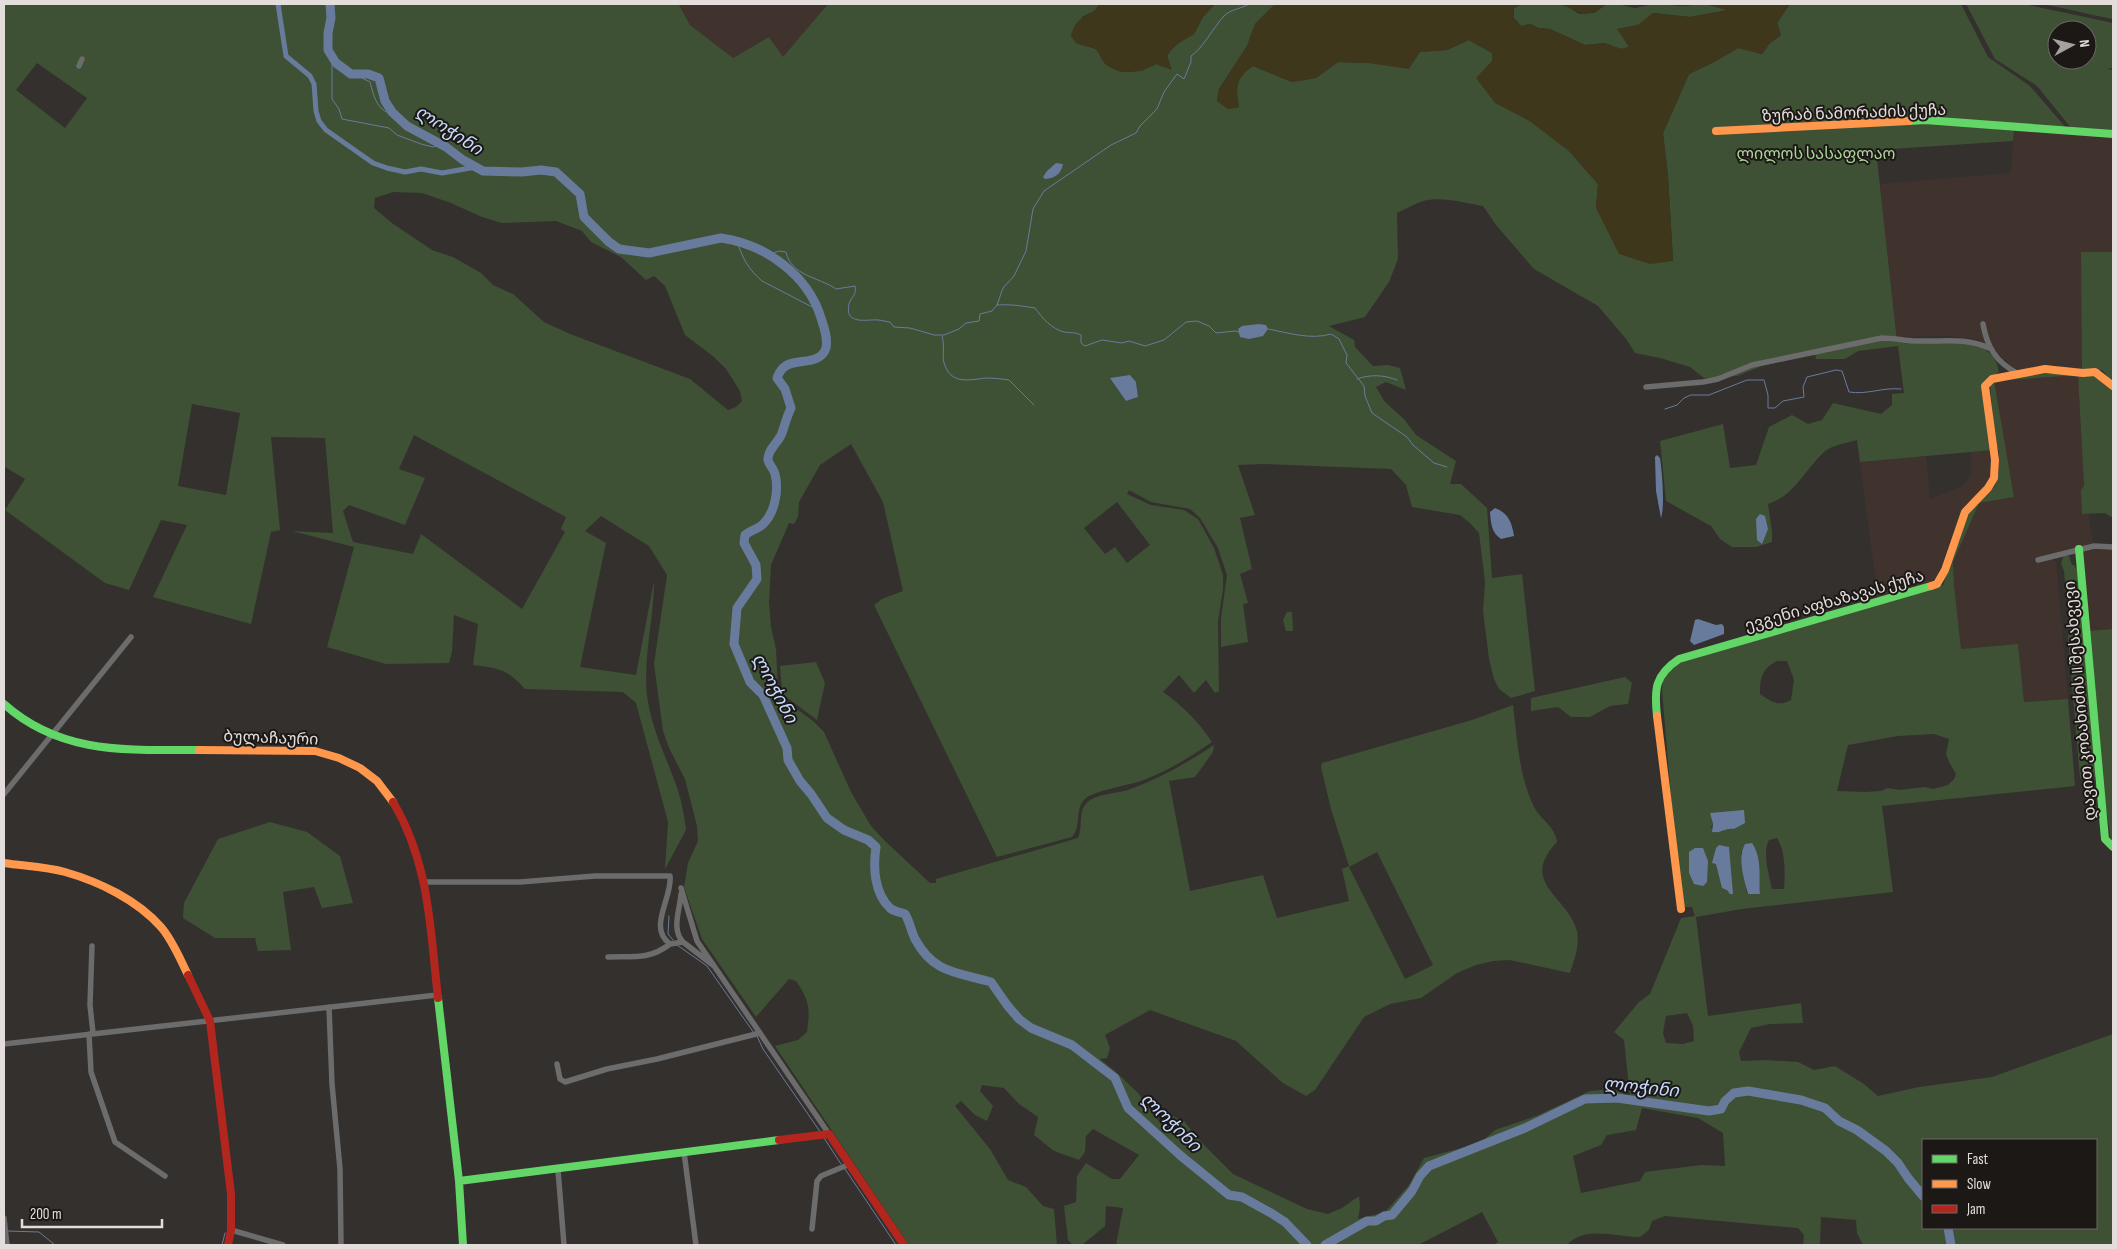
<svg xmlns="http://www.w3.org/2000/svg" width="2117" height="1249" font-family="'Sofia Sans Condensed','Noto Sans Georgian',sans-serif">
<style>
.built{fill:#40332d}
.green{fill:#3e5134;fill-rule:evenodd}
.sand{fill:#3e371b}
.water{fill:#697b9c}
.lines{fill:none;stroke-linecap:round;stroke-linejoin:round}
.stream{stroke:#697b9c;stroke-width:1}
.canal{stroke:#697b9c;stroke-width:5}
.river{stroke:#697b9c;stroke-width:9}
.street{stroke:#6b6c6b;stroke-width:5.5}
.fast{stroke:#63d668;stroke-width:8}
.slow{stroke:#ff974d;stroke-width:8}
.jam{stroke:#b3261e;stroke-width:8}
.labels{text-anchor:middle;stroke-width:4;stroke-linejoin:round;paint-order:stroke}
.street-label{font-size:16px;fill:#e3dddb;stroke:#1c1816}
.park-label{font-size:16px;fill:#acd599;stroke:#1c1816}
.water-label{font-size:18px;font-style:italic;fill:#c6dafe;stroke:#1c1816}
</style>
<rect width="100%" height="100%" fill="#34302e"/>
<!-- built -->
<path class="built" d="M680 4H828L783 58 769 37 733 58 690 25 679 5Z
M2014 131 2113 136V252H2082V370L2066 369 2055 364 2037 369 2022 370 2012 367 1994 349 1978 339 1948 336 1897 337 1880 184 2011 173Z
M2078 375 2084 487 2081 490 2082 513H2088L2093 543 2037 558 2033 561 2035 563 2053 559 2056 562 2068 699 2024 702 2018 644 1961 649 1954 585 1953 561 1979 503 2014 497 1993 381Z
M1993 450 1994 476 1962 510 1935 581 1878 598 1860 462 1926 456 1930 499 1963 486 1971 476V452Z
M2094 547 2113 549V629L2088 631 2081 550Z"/>
<!-- green -->
<path class="green" d="M4 4H680L679 5 690 25 733 58 769 37 783 57 828 4H1099L1096 10 1082 17 1076 43 1096 49C1099 53 1103 63 1107 65 1123 77 1140 72 1156 64L1171 69 1167 56 1171 50 1179 42 1194 34 1203 17 1215 4H1275L1255 24 1247 46 1219 89 1217 101 1228 109 1239 107C1235 88 1236 77 1253 66L1292 82 1316 78 1338 62 1368 63 1420 52 1447 50 1469 40 1492 53V61L1477 78 1495 102 1530 121 1569 151 1598 184 1596 208 1673 260 1668 176 1663 133 1689 74 1716 61 1738 48 1762 54 1770 43 1781 35 1777 23 1790 4H1961L1988 57 2030 86 2067 129 1927 122 2014 131 2013 141 1876 150 1897 341C1905 345 1915 343 1924 343 1950 342 1994 336 1999 372L1984 383 1993 450 1860 462 1857 440C1847 443 1832 445 1824 452 1805 470 1794 496 1768 504L1772 531V542L1756 547H1732L1720 539 1711 526 1666 501 1660 441 1723 424 1730 468 1756 465 1769 427 1792 415 1808 424 1822 420 1833 403 1881 414 1892 405V394L1904 393 1898 346 1858 351 1845 359H1816L1815 354 1762 366 1737 376 1704 378 1690 367 1660 358 1635 353 1627 340 1598 306 1534 269 1496 225 1483 206C1465 203 1441 196 1423 201 1414 204 1406 209 1397 213L1398 259 1389 282 1365 317 1329 326 1354 340 1355 347 1373 366 1388 365 1400 368 1406 390 1386 382 1376 387 1385 402 1404 419 1416 435 1456 461 1450 484H1461L1487 508 1492 578 1522 574 1535 691 1511 698 1499 689 1494 679 1489 659 1483 611 1485 582 1479 533 1470 523 1460 515 1412 507 1406 485 1391 469 1263 464 1238 465 1255 515 1240 518 1252 569 1240 574 1248 603 1243 604 1248 642 1221 647V618L1227 575 1218 548 1200 518 1190 509 1151 502 1129 490 1127 494 1151 505 1184 510 1198 519 1214 548 1223 575V589L1218 622 1219 691 1215 693 1206 680 1194 693 1179 675 1163 692C1183 706 1198 721 1212 742 1187 759 1170 770 1141 781 1129 785 1094 791 1086 798 1074 808 1082 826 1072 837L997 857 874 605 882 599 903 591 883 502 851 444 820 465 799 502 798 517 794 524 789 523 771 565 769 602 771 627 776 649 778 690 783 699 813 721 824 732 851 792 871 826 885 841 930 883H936V879L1078 838C1083 828 1078 814 1085 805 1094 793 1116 794 1128 790 1159 779 1187 763 1214 745L1213 752 1195 777 1169 781 1190 891 1263 875 1277 918 1349 901 1342 869 1349 866 1331 809 1321 767 1322 763 1472 720 1513 705C1517 737 1519 777 1534 807 1541 820 1555 826 1557 842 1518 883 1568 896 1577 931 1580 945 1574 960 1570 973L1510 960 1493 961 1476 965 1457 973 1421 998 1390 1004 1364 1017 1315 1090 1306 1096 1283 1083 1236 1041 1150 1010 1105 1035 1110 1048 1107 1058 1100 1059 1116 1072 1138 1093 1166 1131 1172 1116 1184 1121 1199 1140 1233 1174 1307 1209 1328 1214 1342 1208 1359 1196 1360 1207 1358 1219 1385 1212 1409 1185 1424 1158 1480 1143 1495 1130 1536 1116 1590 1091 1612 1089 1630 1096 1624 1040 1614 1032 1639 1002 1650 994 1681 918 1695 916 1692 907H1684L1673 821 1662 690 1663 674 1680 662 1943 585 1966 515 1995 486 1999 473V452L1995 440 1990 385 1993 381C2028 373 2062 373 2098 374L2113 389V518L2105 513 2082 514 2081 490 2084 486 2078 375 1994 381 2014 497 1979 503 1953 562 1954 585 1961 649 2018 644 2024 702 2068 699 2075 786 1882 806 1893 892 1742 909 1696 917 1708 1016 1801 1003 1803 1023 1770 1024 1751 1028 1739 1052 1741 1061 1763 1060 1798 1062 1814 1070 1835 1066 1864 1084 1878 1096 1919 1087 1992 1077 2113 1034V1245H1863L1857 1233 1856 1220 1821 1217 1820 1245H1803L1804 1235 1798 1228 1665 1216 1652 1221 1649 1230 1640 1237C1617 1237 1584 1225 1567 1245H1493L1498 1242 1482 1212 1418 1245H1116L1123 1208 1106 1206 1105 1226 1082 1245H1073L1068 1240 1064 1206 1076 1202 1077 1176 1086 1163 1112 1179H1120L1139 1155 1093 1129 1086 1136 1085 1152 1079 1160 1054 1151 1034 1135 1038 1117 1019 1104 1004 1088 982 1085 980 1091 993 1106 987 1121 975 1115 961 1101 955 1106 990 1149 1008 1180 1026 1187 1043 1206 1054 1209 1057 1245H909L775 1046 798 1040 807 1032C810 1009 810 1001 796 981L789 979 756 1017 702 939 684 887 688 863 698 841 697 826 685 779 669 748 663 731 654 664 667 575 649 546 601 516 585 531 606 543 580 667 636 675 654 581C654 619 643 657 647 695 651 727 664 752 675 782 681 797 684 814 686 830L665 869 668 822 636 703 623 692 525 689C507 669 499 668 473 665L478 624 454 615 452 652 449 663 386 664 327 647 354 547 292 531 333 533 325 438 271 437 280 530 271 532 251 624 153 597 187 525 161 520 129 590 105 583 5 510 25 479 5 467 4 469ZM37 63 87 98 65 128 16 90ZM393 192 422 193 451 203 482 217 502 223 556 221 582 231 591 242 621 257 646 280 654 276 665 286 685 335 714 357 726 369 740 391 742 401 736 407 728 410 690 379 570 334 544 322 513 294 493 285 481 273 453 257 432 250 392 223 374 208 375 198ZM1111 378 1136 382 1138 397 1126 401ZM192 404 240 413 226 495 178 486ZM414 435 566 517 561 529 565 532 522 609 421 534 413 554 353 542 343 511 349 505 405 525 425 478 399 469ZM1117 502 1150 545 1127 563 1115 547 1105 554 1084 528ZM1777 661H1787L1794 680 1791 700C1778 707 1772 702 1760 694 1760 677 1762 669 1777 661ZM1934 734 1949 739 1946 754 1949 762 1956 774 1954 779 1948 785 1933 789 1924 787 1900 790 1888 788 1881 791 1865 792 1837 791 1848 745 1898 736ZM1710 813 1740 825 1734 829 1729 828 1715 833 1711 827 1713 824ZM1777 838C1786 852 1785 873 1784 889H1772C1769 874 1762 853 1769 840ZM1741 851 1759 879 1760 893 1747 894ZM1377 852 1433 965 1405 979 1349 867ZM1687 1013 1693 1026 1694 1041 1683 1044 1666 1043 1663 1033 1666 1016ZM1642 1108 1698 1118 1723 1133 1725 1166 1701 1165 1645 1172 1640 1181 1581 1193 1573 1156 1601 1145 1607 1135 1636 1130ZM1923 1140H2096V1228H1923Z
M1522 4H1557L1567 6 1579 14 1594 13 1607 4H1617L1635 8 1654 4 1681 6 1705 4 1728 10 1690 17 1653 13 1638 25 1618 29 1629 47 1621 49 1604 43 1585 45 1550 29 1539 28 1530 24 1521 26 1514 18V8Z
M1966 4H2024L2113 23V68L2107 69 2113 70V132L2072 129 2037 86 1995 59ZM2057 30H2087V60H2057Z
M2042 4H2113V19C2089 15 2066 8 2042 4Z
M2081 252H2113V383L2102 370H2082Z
M2064 555 2069 556 2072 565H2074L2077 570 2083 611 2097 777 2080 778 2068 637 2070 625 2075 623 2076 616 2067 601 2064 571 2061 563Z
M1287 612H1292L1293 631H1286L1283 620Z
M2113 629V843C2108 838 2110 817 2104 806L2088 631Z
M816 662 825 683 817 720 785 696 782 690 780 666Z
M1625 677 1632 683 1628 704 1610 706 1590 717H1571L1558 707 1531 711V698Z
M270 822 307 832 340 856 353 903 322 908 314 887 283 892 291 950 258 951 255 938H215L183 918 184 903 218 839Z"/>
<!-- sand -->
<path class="sand" d="M1099 4H1215L1203 17 1194 34 1179 43 1171 50 1167 56 1172 70 1156 64 1142 71 1121 72 1106 65 1096 49 1076 43 1071 36C1076 13 1092 19 1099 4Z
M1275 4H1522L1514 8V18L1521 26 1530 24 1539 28 1550 29 1585 45 1604 43 1621 49 1629 47 1617 29 1638 25 1653 13 1690 17 1727 10 1705 4 1681 6 1671 4H1790L1777 23 1781 35 1770 43 1762 54 1738 48 1716 61 1689 74 1663 133 1668 176 1673 261 1650 264 1619 254 1596 208 1598 184 1569 151 1530 121 1495 103 1476 78 1492 61V53L1469 40 1447 50 1420 52 1409 69 1368 63 1338 62 1316 78 1292 82 1253 66C1236 77 1235 88 1239 107L1229 109 1217 101 1219 89 1247 46 1255 24Z
M1557 4H1607C1580 23 1583 9 1557 4Z"/>
<!-- water -->
<path class="water" d="M1056 163 1063 164C1061 174 1055 178 1045 179L1043 177 1047 171Z
M1259 324 1266 325 1268 329 1263 336 1249 339 1240 337 1238 329 1242 326Z
M1130 375 1136 382 1138 397 1126 401 1110 378Z
M1657 455 1660 458C1662 471 1665 506 1661 518L1656 491 1655 457Z
M1495 508C1508 513 1512 522 1514 536L1501 539C1491 532 1491 523 1490 512Z
M1760 514 1765 516 1768 529 1762 544 1757 540 1756 519Z
M1698 619 1716 625 1722 624 1724 627V634L1694 645 1690 641 1695 620Z
M1744 810 1745 823 1734 829C1726 827 1720 834 1712 832L1713 824 1710 813Z
M1752 843C1762 858 1759 876 1760 894H1748C1744 879 1737 858 1745 844Z
M1719 845 1729 847 1733 894H1730L1727 890 1722 888 1716 864 1712 863 1716 848Z
M1695 848H1703L1708 861 1707 882 1703 886 1694 884 1689 873V852Z"/>
<g class="lines">
<!-- stream -->
<path class="stream" d="M332 58V99L339 109 342 119 389 128 397 135 421 144 433 147 442 145
M354 74 370 82C374 97 377 112 395 115
M737 241C742 258 749 270 762 281L818 310
M768 255 779 251 786 252C791 276 819 277 836 289L855 286C857 295 851 297 849 304 844 326 868 319 878 320 882 320 886 322 890 322L894 327 910 328 934 335H944L959 329 966 323 979 321 980 314 992 311 997 305 1003 288 1014 276 1026 251 1033 209 1044 191 1111 145 1136 133 1140 126 1157 109 1164 92 1177 74 1184 79 1191 62V56C1203 48 1213 28 1224 16 1231 9 1241 9 1249 4
M997 305C1011 304 1022 306 1035 308 1042 318 1052 329 1064 332 1070 333 1075 332 1081 335V343L1085 346 1102 340 1122 343 1129 341 1145 346 1164 340 1186 322 1197 321 1209 326 1216 333 1235 331 1239 332
M1268 329C1289 333 1311 340 1331 334L1339 339 1347 355 1346 363 1364 386 1365 396 1372 413 1407 437 1413 445 1434 463 1447 467
M942 336C945 345 942 354 944 363 951 385 968 380 986 378 994 378 1002 379 1009 380L1034 405
M1357 379C1370 374 1385 375 1397 380
M1665 409 1677 405 1684 398 1691 395H1709L1747 380H1764L1768 395V408H1775L1783 401 1804 397 1803 387 1807 377 1836 370 1842 371 1849 392C1867 395 1883 387 1901 389
M669 916 668 934 673 940
M677 945 707 966 754 1033
M757 1036 763 1049 821 1133
M824 1138 841 1164
M845 1169 896 1245
M8 1231 39 1232 55 1245
M222 1245 225 1233"/>
<!-- canal -->
<path class="canal" d="M278 4 286 56 310 76 314 84 316 111 319 121 326 130 373 163 387 168 405 172 421 169 442 173 476 167"/>
<!-- river -->
<path class="river" d="M330 4 331 18 328 33V50L336 63 351 74H368L379 78 385 101 392 112 407 126 446 147 463 160 483 171 522 172 541 170 556 172 580 194 584 217 609 242 619 249 649 253 721 238C765 244 808 275 821 318 824 327 828 338 826 348 820 367 794 357 783 368 780 371 778 375 777 378L785 389 791 408C787 416 785 424 782 433 779 442 767 450 768 460 769 465 774 469 775 474 779 490 775 514 762 525 757 529 750 531 745 535L744 543 756 565 757 579 737 608 734 644 750 682 763 695 787 748 788 760 800 781 811 794 827 818 844 830 868 840 876 847C873 867 874 893 890 908 894 912 901 912 905 914 910 922 911 931 915 939 934 974 957 972 991 982L1007 1005 1019 1019 1031 1028 1072 1045 1115 1078 1128 1108 1181 1156 1229 1195 1242 1197 1271 1213 1285 1222 1307 1245
M1948 1228 1951 1245
M1325 1245 1367 1221H1376L1384 1216 1392 1215 1412 1191 1420 1176 1429 1166 1525 1128 1585 1099 1617 1098 1709 1111 1721 1109 1725 1101 1734 1093 1748 1091 1801 1100 1825 1108 1839 1121 1857 1130 1886 1151 1898 1163 1908 1178 1923 1196"/>
<!-- street -->
<path class="street" d="M79 66 82 59
M1983 324C1987 347 1996 362 2017 373
M1646 387 1703 382 1718 379 1752 365 1882 338C1894 338 1905 341 1917 341 1942 342 1965 337 1989 348
M2038 560 2094 546 2113 547
M4 794 131 637
M425 882H520L595 876H670C673 897 647 928 670 944L683 942 714 966
M681 888 697 941 829 1134
M681 894C680 910 671 929 683 942
M92 946 90 1005 93 1033
M608 957C632 956 650 960 670 944
M329 1007 332 1084 340 1169 341 1245
M89 1034 91 1072 115 1142 165 1176
M4 1044 437 995
M557 1064 560 1079 565 1082 607 1069 657 1059 760 1033
M684 1152 696 1245
M558 1170 564 1245
M4 1218 7 1245
M812 1229 817 1181 821 1176 850 1164
M231 1230 283 1245"/>
<!-- fast -->
<path class="fast" d="M1909 121 1925 120 2113 134
M2079 549 2105 839 2113 847
M4 704C61 755 128 750 199 750
M1657 716C1654 689 1655 675 1679 659L1931 586
M438 998 459 1181 463 1245
M459 1181 779 1140"/>
<!-- slow -->
<path class="slow" d="M1716 131 1909 121
M1931 586 1937 584 1945 570 1965 512 1988 488 1994 478 1995 460 1985 386 1992 379 2045 369 2083 373 2095 372 2113 386
M1657 716 1681 909
M199 750 315 751 339 758 360 768 377 781 393 802
M4 863C24 866 46 867 65 872 100 882 137 900 161 927 173 941 180 959 188 975"/>
<!-- jam -->
<path class="jam" d="M393 802C430 864 430 929 438 998
M188 975 210 1021 231 1194V1230L228 1245
M779 1140 829 1134 904 1245"/>
</g>
<g class="labels">
<!-- street labels -->
<g class="street-label">
<text transform="translate(1854 112) rotate(-2)" y="6">ზურაბ ნამორაძის ქუჩა</text>
<text transform="translate(1834 600) rotate(-16)" y="6">ევგენი აფხაზავას ქუჩა</text>
<text transform="translate(2079 701) rotate(-95)" y="6">დავით კობახიძის II შესახვევი</text>
<text transform="translate(271 737) rotate(2)" y="6">ბულაჩაური</text>
</g>
<!-- park labels -->
<g class="park-label">
<text x="1816" y="159">ლილოს სასაფლაო</text>
</g>
<!-- water labels -->
<g class="water-label">
<text transform="translate(449 130) rotate(33)" y="6">ლოჭინი</text>
<text transform="translate(775 688) rotate(62)" y="6">ლოჭინი</text>
<text transform="translate(1641 1087) rotate(6)" y="6">ლოჭინი</text>
<text transform="translate(1171 1122) rotate(44)" y="6">ლოჭინი</text>
</g>
</g>
<!-- border -->
<rect width="2117" height="1249" fill="none" stroke="#e3dddb" stroke-width="10"/>
<!-- legend -->
<rect x="1922" y="1139" width="175" height="90" fill="#1c1816" stroke="#6c6765"/>
<rect x="1932" y="1155" width="25" height="8" fill="#63d668" stroke="#6c6765"/>
<text x="1967" y="1164" font-size="15" fill="#e3dddb">Fast</text>
<rect x="1932" y="1180" width="25" height="8" fill="#ff974d" stroke="#6c6765"/>
<text x="1967" y="1189" font-size="15" fill="#e3dddb">Slow</text>
<rect x="1932" y="1205" width="25" height="8" fill="#b3261e" stroke="#6c6765"/>
<text x="1967" y="1214" font-size="15" fill="#e3dddb">Jam</text>
<!-- north arrow -->
<g transform="translate(2072 45) rotate(83)"><circle r="24" fill="#1c1816" stroke="#6c6765"/>
<path d="M0-4L9 19L0 12L-9 19Z" fill="#a6a09e"/>
<text y="-8" font-size="14" font-weight="bold" text-anchor="middle" fill="#e3dddb">N</text>
</g>
<!-- scale -->
<path d="M22 1219v8h140v-8" fill="none" stroke="#e3dddb" stroke-width="2.5"/>
<text x="30" y="1219" font-size="15" fill="#e3dddb" stroke="#1c1816" stroke-width="4" paint-order="stroke">200 m</text>
</svg>
